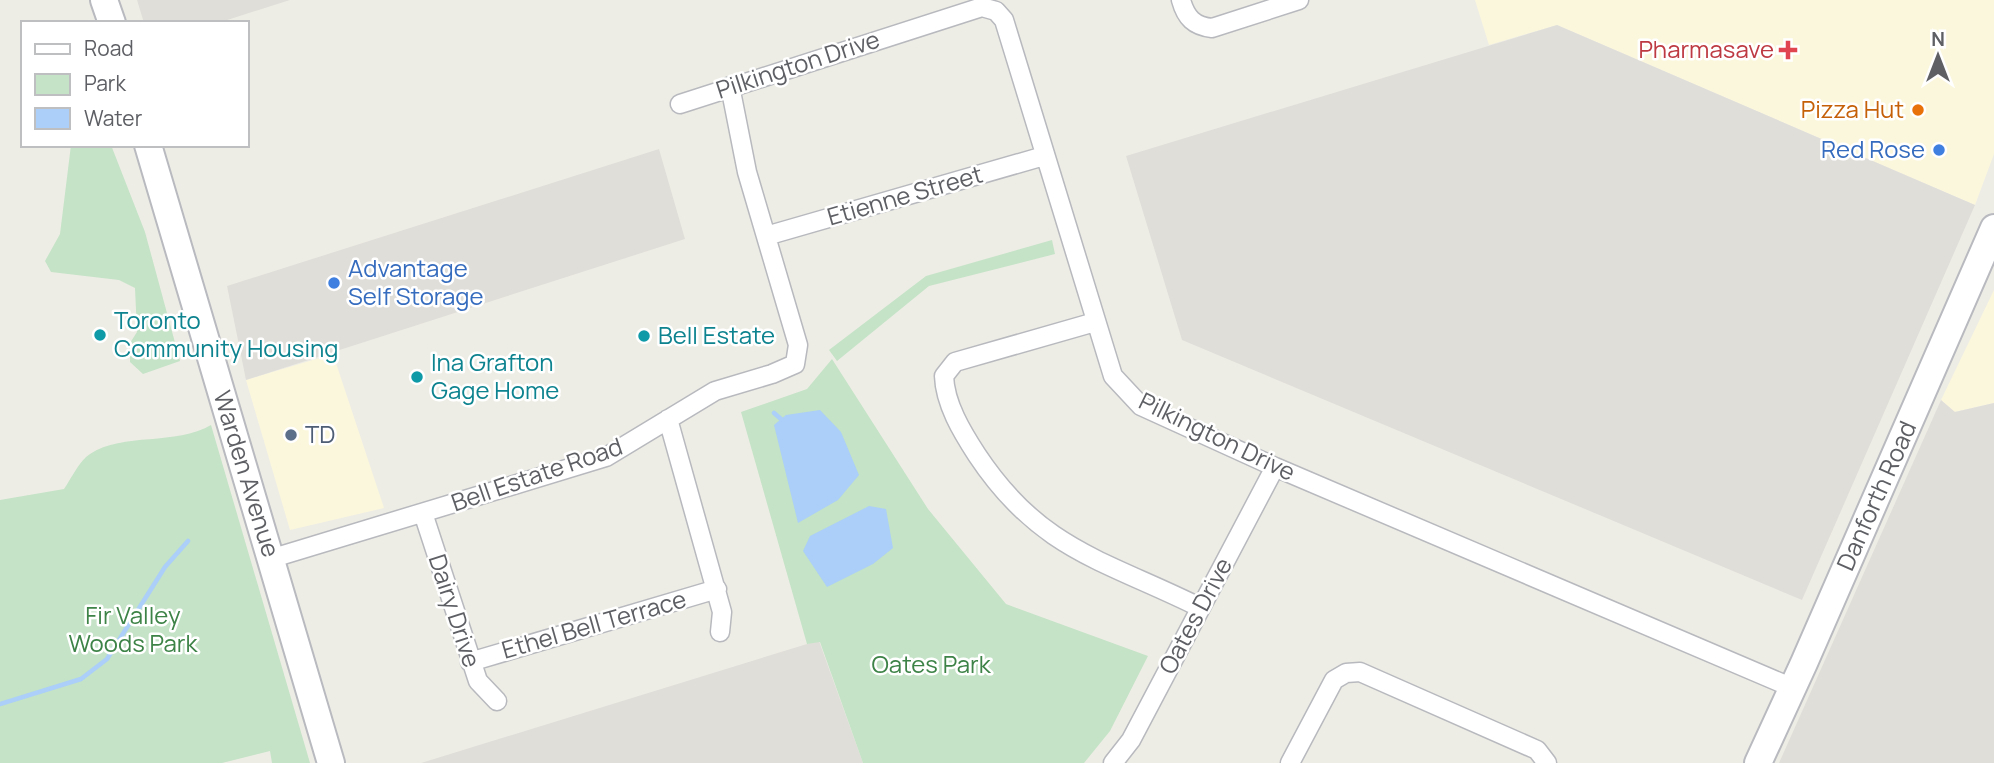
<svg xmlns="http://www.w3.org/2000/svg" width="1994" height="763" font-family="Manrope,sans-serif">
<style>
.commercial{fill:#fbf7dd}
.industrial{fill:#e0ded9}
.green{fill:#c4e3c7}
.water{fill:#abcff8}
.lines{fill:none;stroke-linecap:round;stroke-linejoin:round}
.stream{stroke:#abcff8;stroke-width:4.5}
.minor-casing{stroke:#b7b9be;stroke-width:21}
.secondary-casing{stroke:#b8bac0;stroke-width:30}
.minor{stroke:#fff;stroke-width:18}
.secondary{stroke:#fff;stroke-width:26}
.health-dot{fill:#e0444e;stroke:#fff;stroke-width:2.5}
.food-dot{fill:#e8710a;stroke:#fff;stroke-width:2.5}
.shop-dot{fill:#3f7fe0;stroke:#fff;stroke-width:2.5}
.culture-dot{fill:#0f9aa8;stroke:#fff;stroke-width:2.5}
.service-dot{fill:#5c6f8a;stroke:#fff;stroke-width:2.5}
.labels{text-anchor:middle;stroke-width:5;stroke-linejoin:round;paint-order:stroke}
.health-label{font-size:24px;fill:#be3a42;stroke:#fff;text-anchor:end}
.street-label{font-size:24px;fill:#5d5f64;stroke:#fff}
.food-label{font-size:24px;fill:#c56008;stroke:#fff;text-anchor:end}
.shop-label{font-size:24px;fill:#366cbe;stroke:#fff;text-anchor:end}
.culture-label{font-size:24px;fill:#0d838f;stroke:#fff;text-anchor:start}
.service-label{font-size:24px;fill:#4e5e75;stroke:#fff;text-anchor:start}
.park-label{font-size:24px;fill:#3d8347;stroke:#fff}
</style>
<rect width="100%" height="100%" fill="#eeede5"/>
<!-- commercial -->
<path class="commercial" d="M1475 0H1994V154L1975 205 1557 25 1489 45Z
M1994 290V403L1954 412 1941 400Z
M333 354 384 508 290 530 246 380Z"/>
<!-- industrial -->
<path class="industrial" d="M137 0H290L218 23H144Z
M1557 25 1975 205 1802 600 1182 340 1126 156Z
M659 149 685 239 246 380 227 286Z
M1941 400 1955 412 1994 403V763H1779Z
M819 641 863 763H421L807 644Z"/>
<!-- green -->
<path class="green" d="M71 145H111L145 232 180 361 143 374 130 362V343L137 332 135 288 119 280 51 272 45 261 60 234Z
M1052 240 1055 254 929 286 837 361 829 350 926 276Z
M832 359 928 509 1006 604 1148 656 1110 731 1084 763H863L820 642 807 644 741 412 807 389Z
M211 425 310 763H272L270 751 222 763H0V500L64 489C71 479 79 461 90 454 123 432 176 446 211 425Z"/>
<!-- water -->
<path class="water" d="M820 410 841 432 859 475 838 500 798 523 774 425 786 415Z
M869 506 886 509 893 548 873 564 827 587 803 551 810 536Z"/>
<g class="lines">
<!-- stream -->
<path class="stream" d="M774 413 781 419
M0 704 81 679 107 659 165 567 188 541"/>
<defs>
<path id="minor" d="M1181 0C1186 18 1194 26 1212 28L1299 0
M680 104 982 7 996 11 1004 20 1113 376 1141 406 1275 467 1793 688
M766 236 1044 156
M1095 322 955 362 944 376C945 404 962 432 977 455 1040 550 1104 560 1199 607
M668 419 722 612 720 632
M423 513 478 681 497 701
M273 558 606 457 715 391 772 374 795 364 798 345 747 172 730 86
M470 662 717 589
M1113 763 1131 740 1275 467
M1290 763 1334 680 1346 673 1360 672 1537 750 1547 763"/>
<path id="secondary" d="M104 0 112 23
M148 145 331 763
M1758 763 1804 663 1994 228"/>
</defs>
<!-- minor casing -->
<use href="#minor" class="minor-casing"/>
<!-- secondary casing -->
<use href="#secondary" class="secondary-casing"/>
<!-- minor -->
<use href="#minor" class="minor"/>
<!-- secondary -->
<use href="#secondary" class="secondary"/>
</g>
<!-- markers -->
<path class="health-dot" d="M1784.5 39.5h7v7h7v7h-7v7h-7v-7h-7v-7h7z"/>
<circle class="food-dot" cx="1918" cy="110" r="7"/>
<g class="shop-dot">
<circle cx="1939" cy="150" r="7"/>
<circle cx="334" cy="283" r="7"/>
</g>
<g class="culture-dot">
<circle cx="100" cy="335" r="7"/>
<circle cx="644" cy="336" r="7"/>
<circle cx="417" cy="377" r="7"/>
</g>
<circle class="service-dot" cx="291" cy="435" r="7"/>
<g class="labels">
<!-- health labels -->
<g class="health-label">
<text x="1774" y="58">Pharmasave</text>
</g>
<!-- street labels -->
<g class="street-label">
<text transform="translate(798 65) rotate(-18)" y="8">Pilkington Drive</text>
<text transform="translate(905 196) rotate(-16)" y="8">Etienne Street</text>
<text transform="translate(1217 437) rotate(26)" y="8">Pilkington Drive</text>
<text transform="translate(246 474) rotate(73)" y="8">Warden Avenue</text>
<text transform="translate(537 475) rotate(-19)" y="8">Bell Estate Road</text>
<text transform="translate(1877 496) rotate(-66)" y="8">Danforth Road</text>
<text transform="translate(454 611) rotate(72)" y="8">Dairy Drive</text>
<text transform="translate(1196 616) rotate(-62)" y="8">Oates Drive</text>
<text transform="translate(594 625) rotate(-16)" y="8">Ethel Bell Terrace</text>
</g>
<!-- food labels -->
<g class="food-label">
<text x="1904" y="118">Pizza Hut</text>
</g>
<!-- shop labels -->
<g class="shop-label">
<text x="1925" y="158">Red Rose</text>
<text x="348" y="277" text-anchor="start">Advantage<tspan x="348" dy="28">Self Storage</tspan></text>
</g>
<!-- culture labels -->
<g class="culture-label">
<text x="114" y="329">Toronto<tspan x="114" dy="28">Community Housing</tspan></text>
<text x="658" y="344">Bell Estate</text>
<text x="431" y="371">Ina Grafton<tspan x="431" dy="28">Gage Home</tspan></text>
</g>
<!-- service labels -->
<g class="service-label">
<text x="305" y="443">TD</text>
</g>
<!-- park labels -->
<g class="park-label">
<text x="133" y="624">Fir Valley<tspan x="133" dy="28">Woods Park</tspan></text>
<text x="931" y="673">Oates Park</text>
</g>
</g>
<!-- legend -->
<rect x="21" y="21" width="228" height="126" fill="#ffffff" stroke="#bebfc1" stroke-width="2"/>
<rect x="35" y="44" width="35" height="10" fill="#ffffff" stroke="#bebfc1" stroke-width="2"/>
<text x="84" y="56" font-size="21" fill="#5d5f64">Road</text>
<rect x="35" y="74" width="35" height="21" fill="#c4e3c7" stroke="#bebfc1" stroke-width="2"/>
<text x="84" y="91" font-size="21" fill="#5d5f64">Park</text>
<rect x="35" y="108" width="35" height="21" fill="#abcff8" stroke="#bebfc1" stroke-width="2"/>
<text x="84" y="126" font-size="21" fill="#5d5f64">Water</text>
<!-- north arrow -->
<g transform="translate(1938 56)" stroke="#ffffff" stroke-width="5" paint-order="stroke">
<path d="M0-5L12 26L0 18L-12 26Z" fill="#5d5f64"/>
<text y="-10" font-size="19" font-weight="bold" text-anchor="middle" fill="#5d5f64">N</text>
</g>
</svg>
